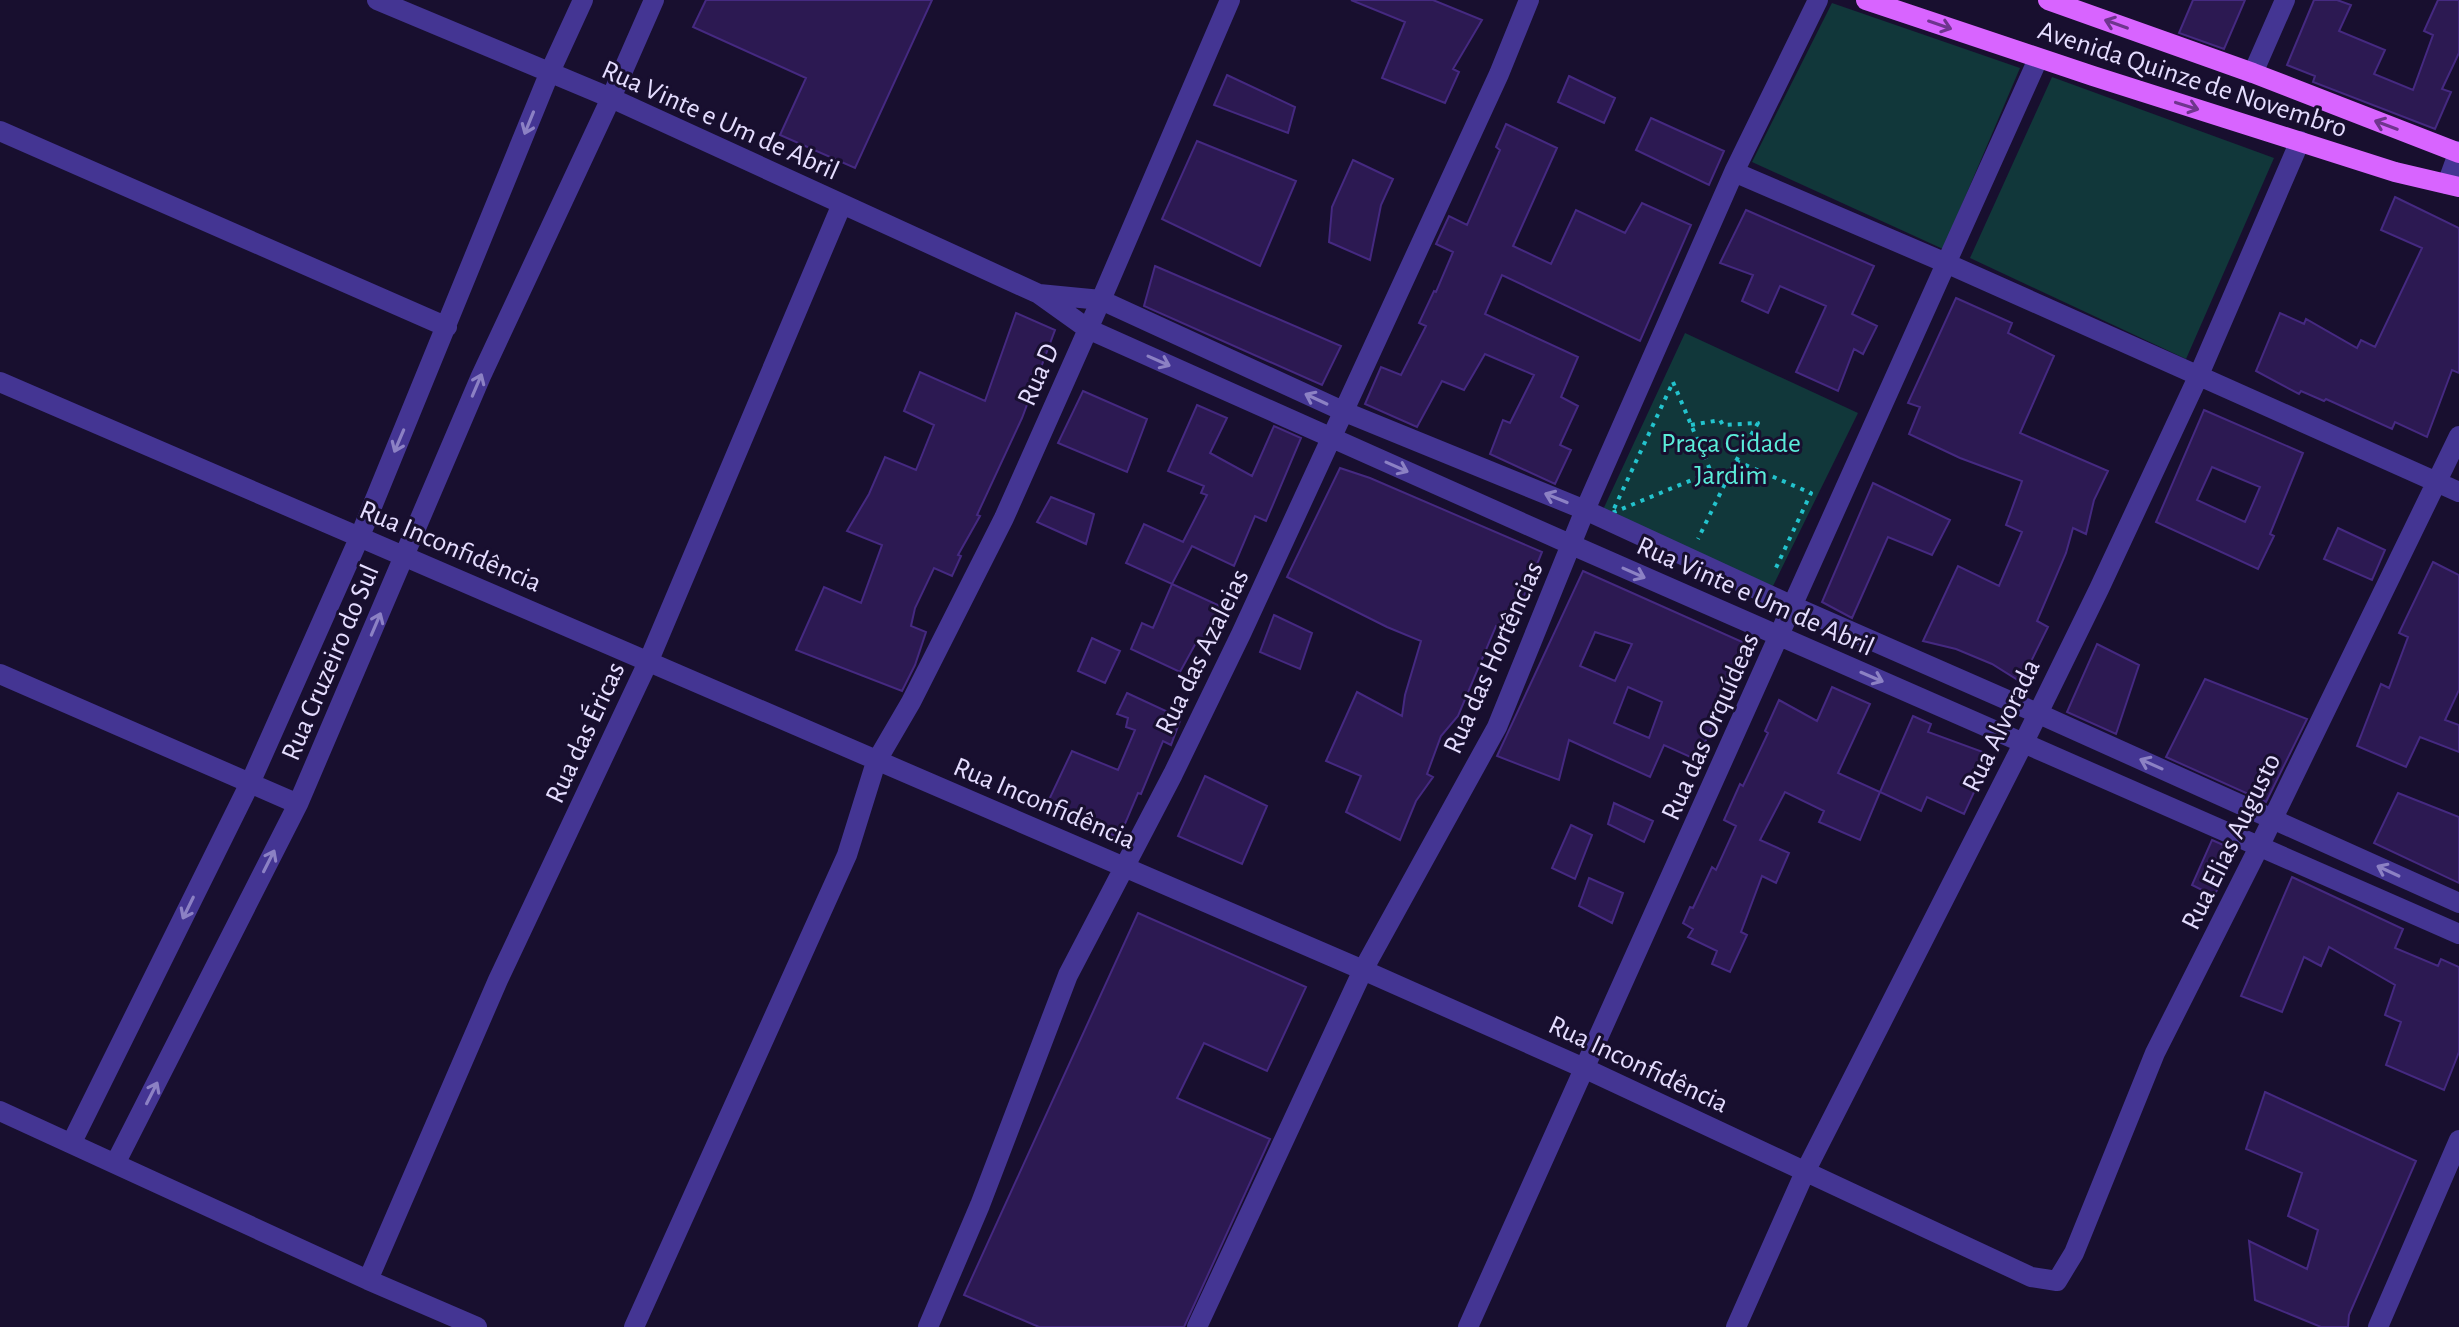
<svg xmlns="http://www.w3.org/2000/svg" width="2459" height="1327" font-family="'Alegreya Sans',sans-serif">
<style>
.green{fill:#11373a}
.building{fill:#2c1952;stroke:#452981;stroke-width:2;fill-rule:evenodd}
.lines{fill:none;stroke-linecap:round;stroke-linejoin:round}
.path{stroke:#23c3cd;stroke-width:4;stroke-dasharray:4 6;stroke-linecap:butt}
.minor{stroke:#443593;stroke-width:20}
.major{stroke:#d864ff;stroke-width:20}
.oneway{stroke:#6e358d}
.oneway2{stroke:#8c81c4}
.labels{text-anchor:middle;stroke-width:6;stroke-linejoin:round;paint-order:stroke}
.street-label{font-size:28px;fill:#e5ddff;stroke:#180f2f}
.park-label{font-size:28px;fill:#5bedda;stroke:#180f2f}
</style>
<rect width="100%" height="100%" fill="#180f2f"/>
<!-- green -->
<path class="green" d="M1832 3 2020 68 1943 249 1752 162Z
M2052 77 2274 158 2186 359 1970 258Z
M1685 333 1858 413 1773 586 1601 514Z"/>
<!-- building -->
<path class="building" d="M706 0H932L855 168 780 135 806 78 693 27Z
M1351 0H1433L1482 20 1453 69 1459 72 1445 103 1382 78 1405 22Z
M2193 0H2245L2224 49 2179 33Z
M2314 0H2337L2351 5 2339 31 2385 50 2374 74 2413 90 2433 35 2424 31 2438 0H2459V53L2442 89 2451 92 2435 129 2313 82 2315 76 2287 65Z
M1227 75 1295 107 1288 133 1214 105Z
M1569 76 1615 98 1604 123 1558 102Z
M1651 118 1724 151 1709 185 1636 150Z
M1506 124 1557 148 1513 246 1551 264 1576 210 1625 233 1642 203 1691 225 1640 341 1502 275 1485 314 1578 357 1561 397 1578 406 1560 445 1571 450 1555 484 1490 454 1503 420 1510 423 1534 375 1485 354 1464 390 1442 381 1417 427 1365 404 1381 367 1401 375 1426 326 1419 323 1434 291 1436 292 1453 252 1436 244 1449 216 1467 225 1500 150 1496 147Z
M1197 141 1296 181 1260 266 1162 219Z
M1353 160 1393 179 1381 205 1370 260 1329 242 1332 207Z
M2395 197 2459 228V373L2452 370 2427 437 2395 422 2392 429 2326 399 2324 401 2301 391 2299 394 2256 371 2280 313 2304 324 2306 319 2357 348 2361 340 2375 347 2422 248 2381 230Z
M1746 210 1874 266 1852 314 1877 326 1863 354 1854 349 1838 391 1796 372 1826 306 1780 286 1768 313 1742 301 1753 275 1720 263Z
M1155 266 1341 346 1322 385 1144 306Z
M1956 298 2012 323 2008 333 2054 356 2020 433 2108 471 2094 500 2086 534 2073 528 2066 553 2037 621 2048 627 2021 682 1992 664 1956 649 1923 641 1958 566 1999 586 2022 532 2006 525 2022 481 1960 458 1909 434 1920 407 1908 403Z
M1016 313 1055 330 1022 418 977 515 980 516 958 555 961 556 952 576 934 568 915 608 911 626 926 632 915 665 902 691 796 650 824 587 861 603 882 545 847 531 869 494 885 457 916 470 934 425 904 411 920 372 985 401Z
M1083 391 1147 419 1127 472 1058 443Z
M1197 405 1227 418 1210 453 1252 476 1274 426 1301 438 1266 521 1255 516 1234 566 1192 546 1172 584 1126 563 1144 524 1183 542 1207 495 1201 493 1204 486 1168 471Z
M2204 410 2303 453 2270 534 2274 536 2258 569 2156 522ZM2212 467 2260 487 2245 522 2197 500Z
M1340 468 1370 478 1542 552 1510 631 1496 626 1458 716 1441 736 1427 774 1433 777 1416 801 1400 840 1346 812 1361 776 1326 761 1357 692 1402 716 1405 695 1421 641 1387 627 1287 577Z
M1873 483 1950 520 1932 555 1888 537 1852 618 1822 602Z
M1051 497 1094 514 1086 544 1037 522Z
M2338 528 2385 550 2372 580 2324 559Z
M2433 562 2459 575V690L2445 720 2459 725V752L2420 737 2406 767 2357 746 2381 684 2389 688 2408 637 2399 633Z
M1583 571 1749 645 1697 760 1664 745 1650 777 1569 740 1559 780 1497 756ZM1595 632 1632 644 1615 681 1580 666ZM1628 687 1662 702 1649 738 1614 723Z
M1172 584 1220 606 1204 644 1197 641 1180 672 1131 649 1142 623 1153 628Z
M1274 615 1312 633 1300 669 1260 652Z
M1092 638 1120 651 1105 683 1078 671Z
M2097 644 2139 665 2116 734 2067 712Z
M2205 679 2307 719 2266 802 2166 757Z
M1832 687 1870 704 1838 773 1880 792 1860 840 1819 822 1824 811 1785 792 1760 840 1789 853 1776 883 1762 876 1741 932 1747 935 1730 972 1712 964 1717 951 1688 937 1693 929 1683 923 1690 907 1693 908 1712 867 1716 870 1736 826 1724 820 1740 784 1743 786 1768 733 1765 731 1779 700 1817 721Z
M1127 693 1181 718 1171 745 1163 741 1141 794 1138 793 1119 838 1047 804 1072 751 1118 770 1135 730 1126 727 1128 718 1117 714Z
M1913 716 1931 724 1928 732 1991 755 1964 814 1927 797 1921 811 1880 792Z
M1205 776 1267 806 1242 864 1178 836Z
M2398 793 2459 817V883L2374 843Z
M1614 803 1653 821 1644 842 1608 824Z
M1571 825 1592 835 1575 879 1552 868Z
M2212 840 2237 851 2214 896 2192 885Z
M2292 877 2403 929 2395 948 2438 966 2441 959 2459 967V1052L2444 1090 2386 1065 2401 1022 2385 1015 2395 985 2329 947 2321 966 2304 957 2282 1012 2241 996Z
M1589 878 1623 893 1612 923 1579 906Z
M1138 913 1306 987 1267 1071 1204 1043 1177 1098 1270 1139 1184 1327H1039L964 1295Z
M2265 1092 2416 1161 2349 1315 2348 1327H2321L2255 1300 2249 1241 2307 1269 2318 1230 2288 1216 2302 1173 2246 1149Z"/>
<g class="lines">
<!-- path -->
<path class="path" d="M1673 382 1711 472 1612 513Z
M1691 425 1720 420 1723 425 1758 423 1736 461 1698 539
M1736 461 1811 493 1774 572
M1711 472 1727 479"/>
<!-- minor -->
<path class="minor" d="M377 0 611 98 1039 294 1088 329 1572 545 2459 934
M2253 73 2285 0
M0 131 447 327
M1734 172 1946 263 2459 492
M2447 184 2459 151
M1039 294 1101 300 1345 412 1585 510 1793 606 2037 713 2459 903
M0 382 1363 970 1586 1069 2031 1277 2057 1281 2074 1253 2155 1053 2260 845 2459 436
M0 674 298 804
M0 1111 368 1280 477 1327
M72 1142 251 781 360 536 549 74 583 0
M116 1162 298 804 481 376 611 98 654 0
M368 1280 498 980 649 660 842 204
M634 1327 847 855 876 762 911 702 1004 518 1101 300 1230 0
M928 1327 980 1205 1068 975 1173 774 1241 634 1499 74 1529 0
M1197 1327 1363 970 1497 727 1585 510 1734 172 1818 0
M1468 1327 2038 59
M1736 1327 1805 1172 2024 742 2099 589 2198 377 2300 141
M2378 1327 2459 1140"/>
<!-- major -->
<path class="major" d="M1866 0 2093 76 2395 172 2459 187
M2048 0 2253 73 2459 153"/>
</g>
<!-- one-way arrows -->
<defs><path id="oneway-shaft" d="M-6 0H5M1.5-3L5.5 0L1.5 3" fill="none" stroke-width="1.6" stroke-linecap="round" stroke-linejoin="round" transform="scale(2)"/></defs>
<g class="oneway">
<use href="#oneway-shaft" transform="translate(2116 24) rotate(-160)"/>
<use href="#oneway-shaft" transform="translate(1940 25) rotate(19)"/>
<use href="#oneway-shaft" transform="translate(2187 106) rotate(17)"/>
<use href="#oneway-shaft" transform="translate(2386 125) rotate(-159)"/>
</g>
<g class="oneway2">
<use href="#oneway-shaft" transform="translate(529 123) rotate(112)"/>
<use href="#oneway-shaft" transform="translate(1159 361) rotate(24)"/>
<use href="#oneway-shaft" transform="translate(477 385) rotate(-67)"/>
<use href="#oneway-shaft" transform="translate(1316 399) rotate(-155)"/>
<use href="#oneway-shaft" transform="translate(399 441) rotate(113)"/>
<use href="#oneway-shaft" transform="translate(1397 467) rotate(24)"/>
<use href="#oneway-shaft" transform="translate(1556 498) rotate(-158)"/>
<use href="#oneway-shaft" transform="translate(1634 573) rotate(24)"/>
<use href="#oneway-shaft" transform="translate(376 624) rotate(-67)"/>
<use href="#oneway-shaft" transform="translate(1872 677) rotate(23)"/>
<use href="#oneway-shaft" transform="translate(2151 764) rotate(-156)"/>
<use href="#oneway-shaft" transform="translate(269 861) rotate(-63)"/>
<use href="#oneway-shaft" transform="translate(2388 871) rotate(-155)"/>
<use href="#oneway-shaft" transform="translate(188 908) rotate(116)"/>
<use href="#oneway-shaft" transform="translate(152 1093) rotate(-63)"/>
</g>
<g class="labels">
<!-- street labels -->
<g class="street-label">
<text transform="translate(2193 78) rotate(18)" y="10">Avenida Quinze de Novembro</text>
<text transform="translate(721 119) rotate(24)" y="10">Rua Vinte e Um de Abril</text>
<text transform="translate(1037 374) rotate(-66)" y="10">Rua D</text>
<text transform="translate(451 545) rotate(23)" y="10">Rua Inconfidência</text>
<text transform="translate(1756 595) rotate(24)" y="10">Rua Vinte e Um de Abril</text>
<text transform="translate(1201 651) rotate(-64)" y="10">Rua das Azaleias</text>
<text transform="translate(1492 657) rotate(-66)" y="10">Rua das Hortências</text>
<text transform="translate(329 662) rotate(-67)" y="10">Rua Cruzeiro do Sul</text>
<text transform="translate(2000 725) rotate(-64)" y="10">Rua Alvorada</text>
<text transform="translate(1709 726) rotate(-66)" y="10">Rua das Orquídeas</text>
<text transform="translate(584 732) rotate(-65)" y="10">Rua das Éricas</text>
<text transform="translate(1045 802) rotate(23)" y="10">Rua Inconfidência</text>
<text transform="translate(2230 841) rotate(-64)" y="10">Rua Elias Augusto</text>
<text transform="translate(1639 1063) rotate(25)" y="10">Rua Inconfidência</text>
</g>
<!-- park labels -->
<g class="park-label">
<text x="1731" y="452">Praça Cidade<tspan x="1731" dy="32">Jardim</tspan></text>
</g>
</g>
</svg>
